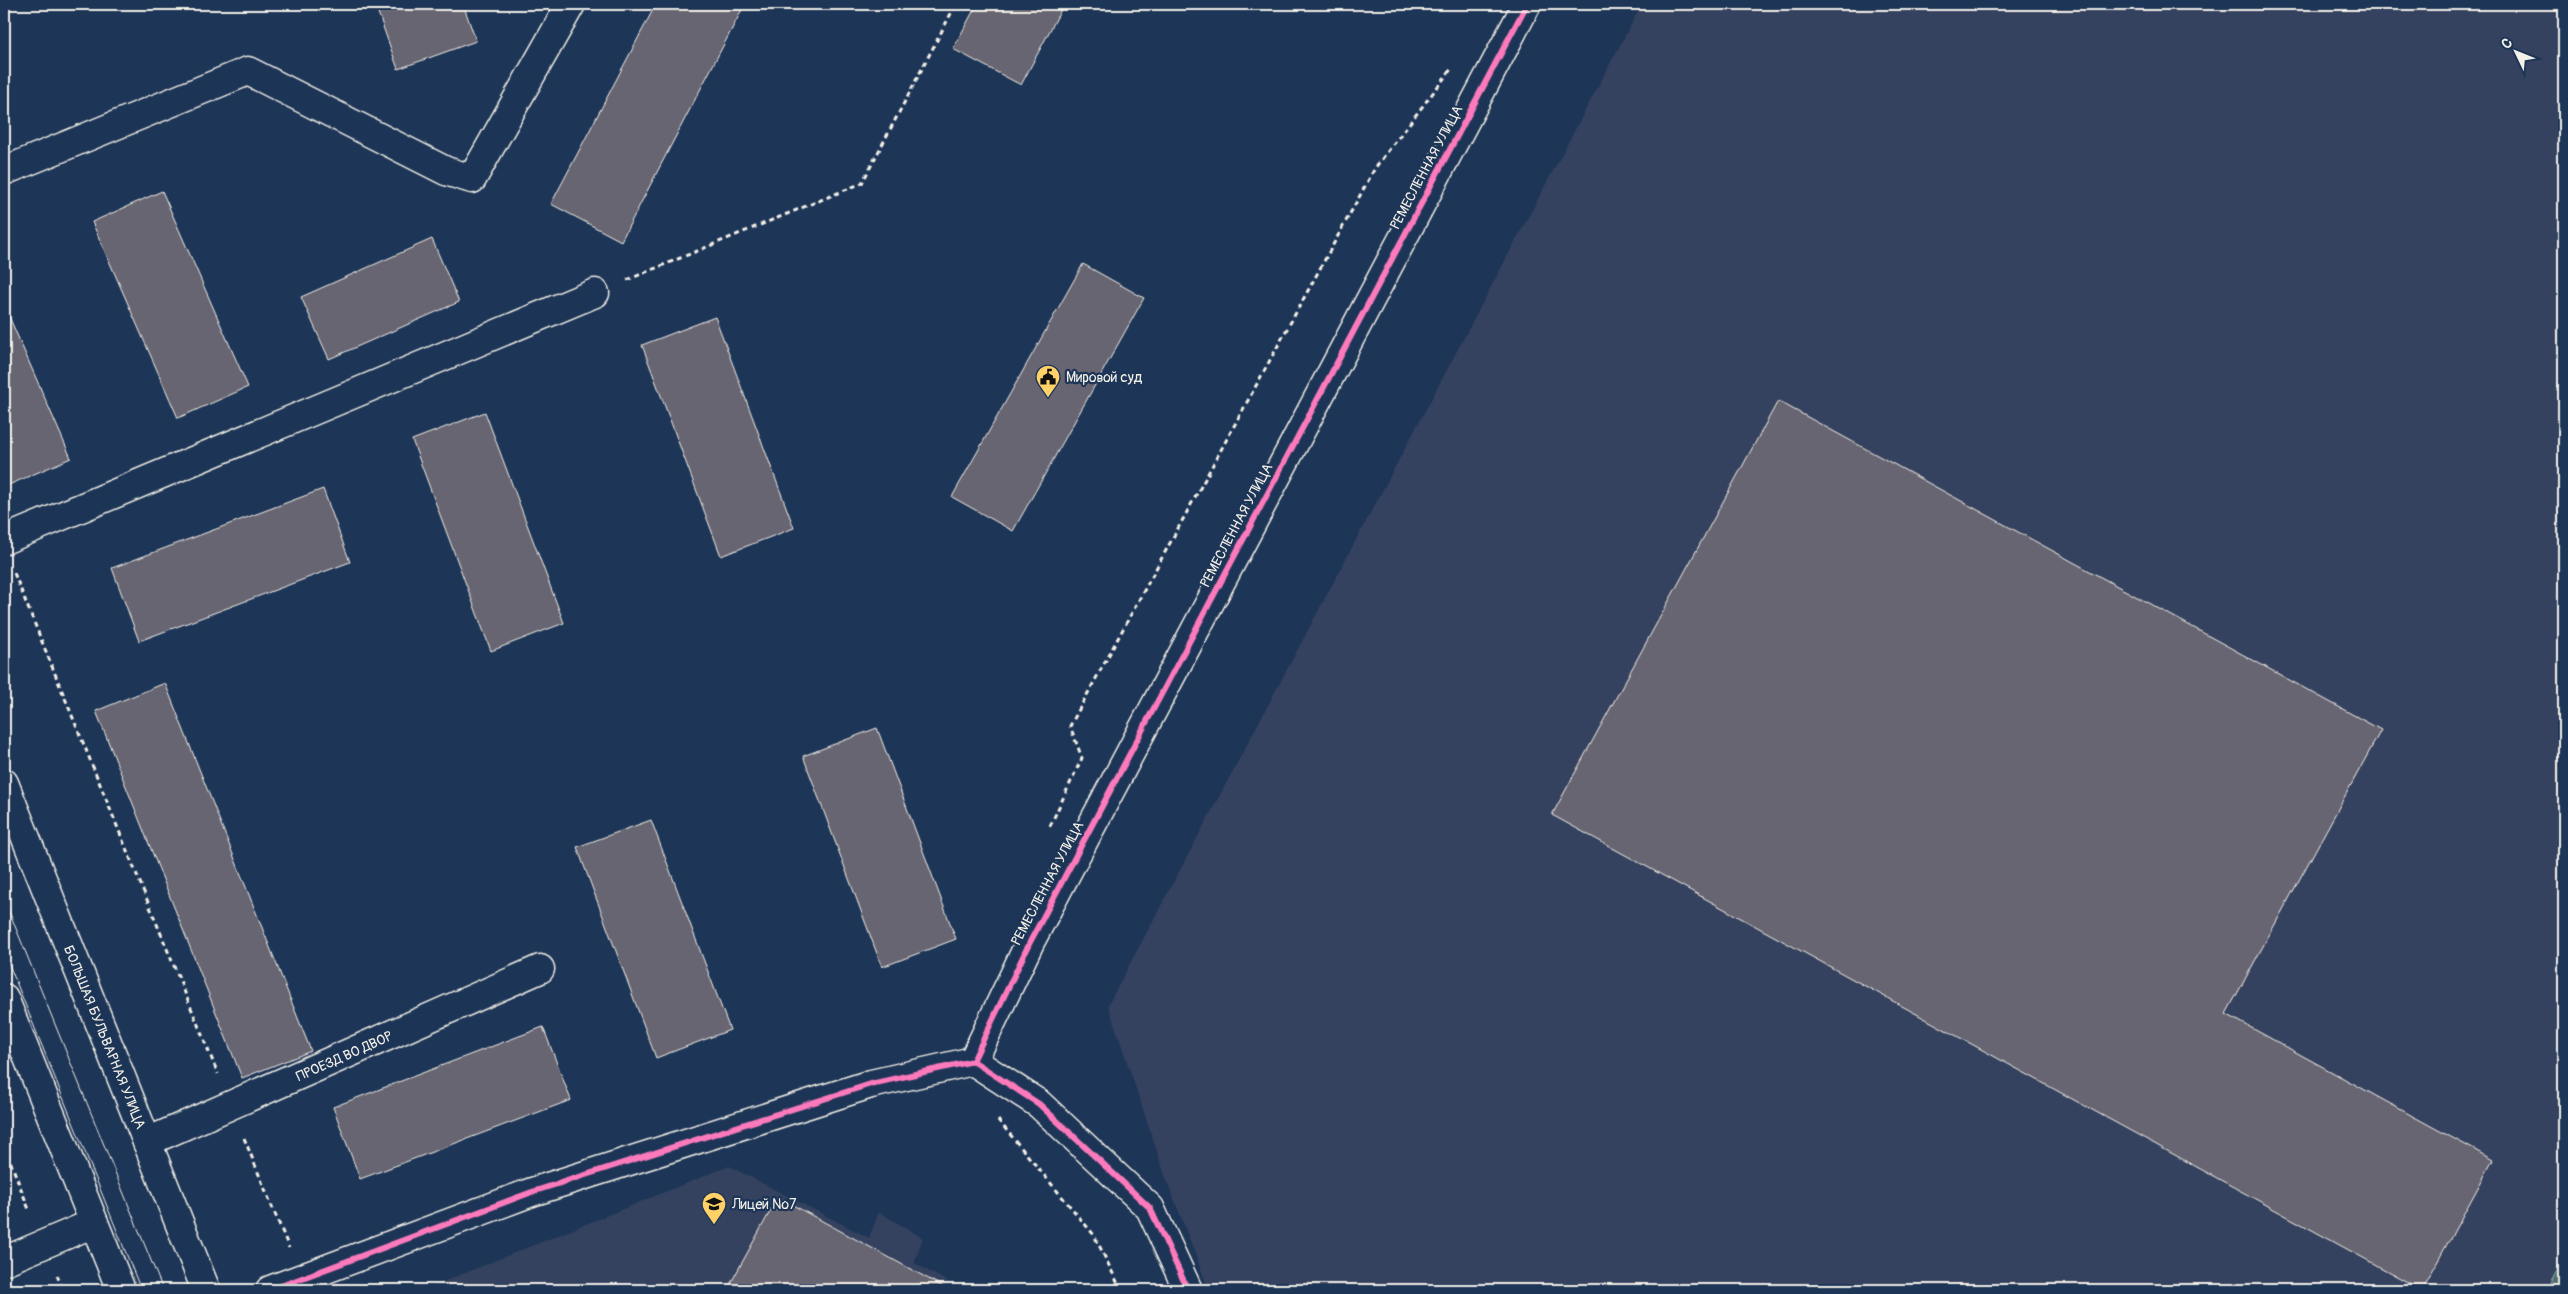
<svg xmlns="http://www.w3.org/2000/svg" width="2568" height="1294" font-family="Pangolin,sans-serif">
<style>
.built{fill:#34435f}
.green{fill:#506e6d;stroke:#a2b0aa}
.building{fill:#686573;stroke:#f4f1e8}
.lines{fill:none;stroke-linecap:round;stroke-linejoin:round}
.minor-casing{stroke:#f4f1e8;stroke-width:31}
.major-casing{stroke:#f4f1e8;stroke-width:31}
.path{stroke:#f4f1e8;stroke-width:3;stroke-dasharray:5 4;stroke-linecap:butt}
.minor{stroke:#1d3557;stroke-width:28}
.major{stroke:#1d3557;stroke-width:28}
.tram{stroke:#f4f1e8;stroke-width:1}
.cycleway-casing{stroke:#1d3557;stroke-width:9}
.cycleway{stroke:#fd7abc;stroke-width:6}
.labels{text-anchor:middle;stroke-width:4.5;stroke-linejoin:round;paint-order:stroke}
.street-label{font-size:14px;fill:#f4f1e8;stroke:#1d3557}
.poi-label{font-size:14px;fill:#f4f1e8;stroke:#1d3557;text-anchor:start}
</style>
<rect width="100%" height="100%" fill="#1d3557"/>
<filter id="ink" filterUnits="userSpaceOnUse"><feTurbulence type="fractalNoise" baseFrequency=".02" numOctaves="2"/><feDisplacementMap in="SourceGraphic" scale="10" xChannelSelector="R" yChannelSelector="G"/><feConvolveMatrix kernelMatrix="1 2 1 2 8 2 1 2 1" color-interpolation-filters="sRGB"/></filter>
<g filter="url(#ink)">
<!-- built -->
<path class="built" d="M1642 4H2564V1290H1209L1166 1178 1108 1005Z
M729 1166 869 1238 879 1212 923 1238 914 1263 963 1290H423Z"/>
<!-- green -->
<path class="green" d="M2564 1257V1290H2546Z"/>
<!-- building -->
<path class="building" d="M375 4H463L476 41 398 69Z
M656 4H745L621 241 551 204Z
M977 4H1064L1021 85 953 49Z
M162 191 248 387 178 418 92 222Z
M432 239 459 302 329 359 301 297Z
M1083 264 1144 298 1013 531 952 497Z
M4 305 71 458 4 487Z
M715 317 794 528 721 556 642 345Z
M1778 401 2381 730 2226 1014 2493 1160 2422 1290 1552 815Z
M485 412 564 623 491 651 412 440Z
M323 489 350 562 139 641 112 568Z
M165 683 311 1051 242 1078 96 711Z
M877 728 956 939 882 967 803 756Z
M651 820 730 1030 656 1058 577 847Z
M543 1027 571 1100 360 1179 333 1107Z
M778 1197 949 1290H727Z"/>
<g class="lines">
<defs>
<path id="minor" d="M4 171 248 71 446 171 472 179 571 4
M4 540 595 293
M973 1061 1030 942 1527 4
M147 1142 540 969
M4 1261 94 1223
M270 1290 532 1192 871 1084 973 1061 1039 1104 1150 1208 1188 1290"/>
<path id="major" d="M4 783 206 1290
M4 998 121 1290"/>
</defs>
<!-- minor casing -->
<use href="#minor" class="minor-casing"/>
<!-- major casing -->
<use href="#major" class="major-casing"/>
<!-- path -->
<path class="path" d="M627 280 862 183 956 4
M14 573 218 1074
M1050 826 1082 758 1070 726 1375 168 1452 68
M998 1120 1094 1235 1121 1290
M244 1138 289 1248
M4 1145 30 1212
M57 1275 63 1290"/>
<!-- minor -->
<use href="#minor" class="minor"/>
<!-- major -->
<use href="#major" class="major"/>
<!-- tram -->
<path class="tram" d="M4 899 163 1290
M4 952 141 1290"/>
<defs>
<path id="cycleway" d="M973 1061 1030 942 1527 4
M270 1290 532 1192 871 1084 973 1061 1039 1104 1150 1208 1188 1290"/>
</defs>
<!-- cycleway casing -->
<use href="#cycleway" class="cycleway-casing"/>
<!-- cycleway -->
<use href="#cycleway" class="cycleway"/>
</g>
</g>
<!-- icons -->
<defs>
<symbol id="civic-pin" viewBox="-11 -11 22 30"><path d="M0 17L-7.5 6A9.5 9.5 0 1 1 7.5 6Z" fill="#ffd166" stroke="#1d3557"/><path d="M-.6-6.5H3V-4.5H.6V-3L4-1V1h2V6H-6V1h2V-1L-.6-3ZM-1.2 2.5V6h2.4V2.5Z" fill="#111"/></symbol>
<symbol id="university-pin" viewBox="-11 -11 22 30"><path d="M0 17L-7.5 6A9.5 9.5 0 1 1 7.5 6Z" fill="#ffd166" stroke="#1d3557"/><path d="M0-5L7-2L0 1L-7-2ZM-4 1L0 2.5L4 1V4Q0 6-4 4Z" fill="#111"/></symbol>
</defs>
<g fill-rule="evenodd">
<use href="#civic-pin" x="1034" y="363" width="28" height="38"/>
<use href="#university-pin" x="700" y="1190" width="28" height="38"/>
</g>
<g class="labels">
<!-- street labels -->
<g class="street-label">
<text transform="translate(1426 167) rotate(-62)" y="5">РЕМЕСЛЕННАЯ УЛИЦА</text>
<text transform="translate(1236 525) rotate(-62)" y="5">РЕМЕСЛЕННАЯ УЛИЦА</text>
<text transform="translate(1047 883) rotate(-62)" y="5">РЕМЕСЛЕННАЯ УЛИЦА</text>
<text transform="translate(105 1037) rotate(68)" y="5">БОЛЬШАЯ БУЛЬВАРНАЯ УЛИЦА</text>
<text transform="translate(344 1056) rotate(-24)" y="5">ПРОЕЗД ВО ДВОР</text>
</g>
<!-- poi labels -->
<g class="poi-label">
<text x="1066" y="382">Мировой суд</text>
<text x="732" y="1209">Лицей №7</text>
</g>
</g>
<!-- margin -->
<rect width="2568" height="1294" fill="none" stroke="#1d3557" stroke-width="20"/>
<rect x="10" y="10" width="2548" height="1274" fill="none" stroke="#f4f1e8" stroke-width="2" filter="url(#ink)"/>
<!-- north arrow -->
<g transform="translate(2516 52) rotate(313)" stroke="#1d3557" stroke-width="4" paint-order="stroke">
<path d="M0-4L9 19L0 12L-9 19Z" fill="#f4f1e8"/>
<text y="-8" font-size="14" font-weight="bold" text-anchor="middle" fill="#f4f1e8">С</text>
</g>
</svg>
